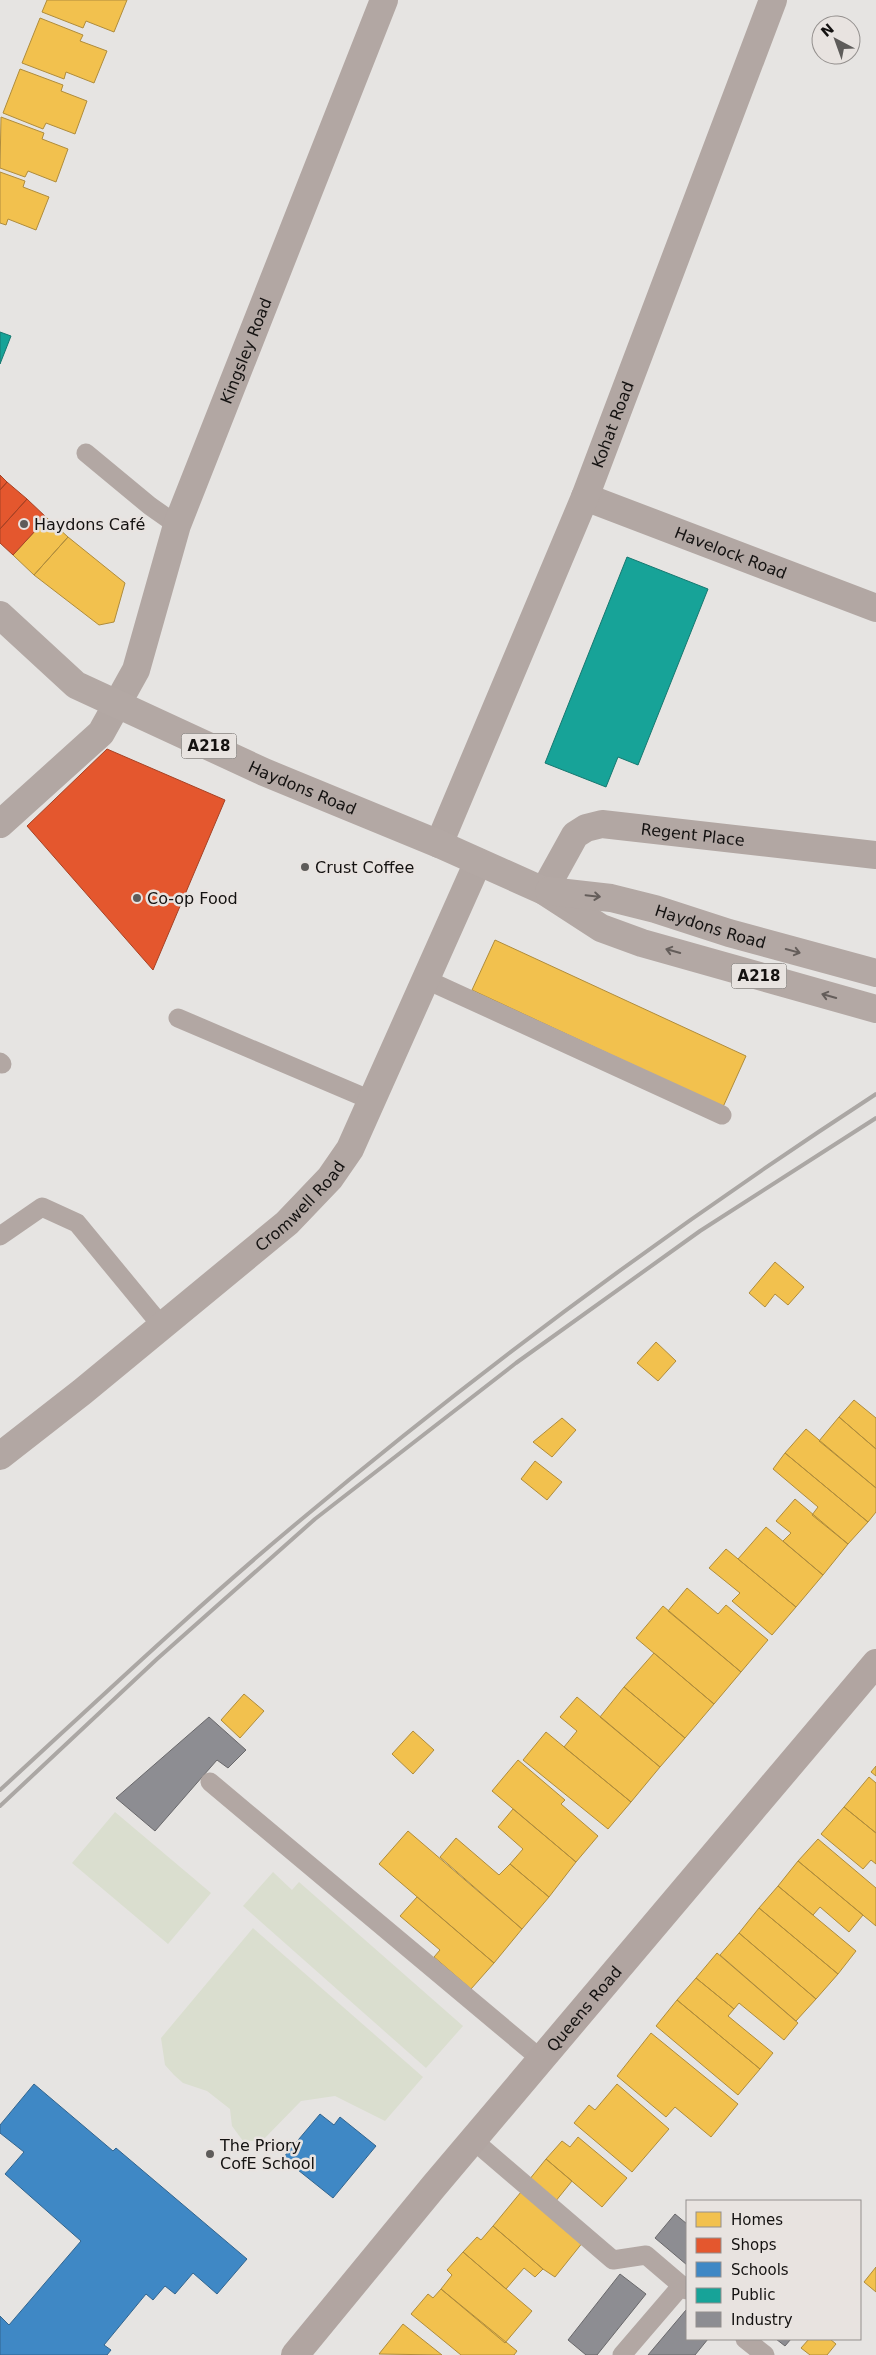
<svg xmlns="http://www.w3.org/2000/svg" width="876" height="2355" font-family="'DejaVu Sans',sans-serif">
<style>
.green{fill:#dadecf}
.homes{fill:#f2c14e;stroke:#af8c3c}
.shops{fill:#e4572e;stroke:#a64225}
.schools{fill:#3f88c5;stroke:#32658f}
.public{fill:#17a398;stroke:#167870}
.industry{fill:#8d8d92;stroke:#69686b}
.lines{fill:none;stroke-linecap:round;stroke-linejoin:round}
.lane{stroke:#b2a7a3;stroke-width:19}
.street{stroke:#b2a7a3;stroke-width:28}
.secondary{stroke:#b1a5a1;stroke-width:28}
.primary{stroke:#b3a8a4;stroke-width:28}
.rail{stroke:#aba7a4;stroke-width:4}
.oneway{stroke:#645d5a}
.poi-dot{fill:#5e5c5a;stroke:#e8e3e0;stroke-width:2}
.labels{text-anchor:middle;stroke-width:5;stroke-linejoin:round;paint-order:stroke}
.shield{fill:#e8e3e0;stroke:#54514f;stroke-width:1}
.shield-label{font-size:15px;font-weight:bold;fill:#141211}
.street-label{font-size:16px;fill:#141211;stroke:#e8e3e0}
.poi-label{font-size:16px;fill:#141211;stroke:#e8e3e0;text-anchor:start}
</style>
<rect width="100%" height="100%" fill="#e6e4e2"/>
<!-- green -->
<path class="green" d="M115 1812 211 1893 168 1944 72 1863Z
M273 1872 292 1890 299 1882 463 2026 426 2068 243 1906Z
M253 1928 423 2077 385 2121 335 2096 301 2101 262 2141H243L232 2126 230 2109 207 2091 183 2083 174 2075 165 2065 161 2038Z"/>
<!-- homes -->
<path class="homes" d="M47 0H127L114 32 86 21 83 28 42 12Z
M40 18 83 35 80 41 107 51 94 83 66 72 64 79 22 63Z
M20 69 63 85 61 91 87 101 75 134 46 123 43 129 3 113Z
M1 117 44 133 42 139 68 149 56 182 28 171 25 177 0 168Z
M0 172 25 181 23 187 49 197 36 230 8 219 6 225 0 223Z
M47 518 68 537 34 575 13 555Z
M68 537 125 583 114 622 99 625 34 575Z
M495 940 746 1056 723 1107 472 990Z
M775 1262 804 1287 788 1305 775 1294 765 1307 749 1293Z
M656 1342 676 1361 658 1381 637 1363Z
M854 1400 876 1418V1449L839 1417Z
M839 1417 876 1449V1488L819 1441Z
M562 1418 576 1430 552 1457 533 1442Z
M806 1429 876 1488V1512L868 1522 785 1453Z
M785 1453 868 1522 848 1544 812 1515 818 1507 773 1469Z
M535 1461 562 1482 547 1500 521 1479Z
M795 1499 848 1544 823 1575 783 1541 791 1533 776 1521Z
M766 1527 823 1575 796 1607 738 1559Z
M726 1549 796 1607 772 1635 732 1601 740 1593 709 1568Z
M687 1588 718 1614 726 1605 768 1640 741 1672 668 1611Z
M663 1606 741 1672 714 1704 636 1638Z
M654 1653 714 1704 685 1738 624 1687Z
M624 1687 685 1738 660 1767 600 1717Z
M244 1694 264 1711 240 1738 221 1720Z
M577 1697 660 1767 631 1802 564 1747 577 1731 560 1717Z
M413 1731 434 1750 413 1774 392 1754Z
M546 1732 631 1802 608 1829 523 1760Z
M518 1760 565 1800 561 1804 598 1836 576 1862 492 1791Z
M876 1766V1776L871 1772Z
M869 1777 876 1783V1833L844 1807Z
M844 1807 876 1833V1864L871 1860 863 1869 821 1834Z
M513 1809 576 1862 549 1897 510 1864 523 1849 498 1827Z
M408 1831 522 1929 494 1963 379 1864Z
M456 1838 499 1875 510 1864 549 1897 522 1929 440 1857Z
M818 1839 876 1888V1926L798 1861Z
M798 1861 863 1915 849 1932 820 1907 813 1915 778 1886Z
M778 1886 856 1951 838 1974 759 1908Z
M417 1897 494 1963 471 1989 434 1957 440 1950 400 1916Z
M759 1908 838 1974 816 1999 739 1933Z
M739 1933 816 1999 796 2021 720 1955Z
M717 1953 798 2023 784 2040 739 2003 734 2009 696 1978Z
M696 1978 734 2009 728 2016 773 2053 760 2069 677 2000Z
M677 2000 760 2069 738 2095 656 2026Z
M651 2033 738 2104 711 2137 675 2107 666 2117 617 2076Z
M617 2084 669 2129 632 2172 574 2123 589 2105 595 2110Z
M578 2137 627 2178 602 2207 546 2159 562 2141 570 2147Z
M546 2159 572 2181 555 2202 529 2180Z
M521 2192 583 2242 555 2277 543 2269 493 2226Z
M493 2226 543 2269 535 2277 524 2268 506 2289 463 2252 477 2237 481 2240Z
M463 2252 532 2311 505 2343 441 2289 452 2275 447 2270Z
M876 2267V2292L864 2282Z
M441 2289 517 2351 514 2355H461L411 2314 428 2294 433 2298Z
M403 2324 442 2355 379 2354Z
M809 2339H830L836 2344 827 2355H810L801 2348Z"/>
<!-- shops -->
<path class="shops" d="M0 475 7 482 0 490Z
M7 482 27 499 0 529V490Z
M27 499 47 518 13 555 0 543V529Z
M107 749 225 800 153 970 27 826Z"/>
<!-- schools -->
<path class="schools" d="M34 2084 113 2151 116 2148 247 2259 217 2294 193 2273 175 2294 165 2286 153 2300 146 2294 104 2345 111 2350 107 2355H0V2316L9 2325 81 2241 5 2174 24 2152 0 2133V2125Z
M320 2114 334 2125 340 2117 376 2146 333 2198 283 2158Z"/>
<!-- public -->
<path class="public" d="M0 332 11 336 0 364Z
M627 557 708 589 638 765 618 757 606 787 545 763Z"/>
<!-- industry -->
<path class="industry" d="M209 1717 246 1750 228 1768 217 1760 155 1831 116 1798Z
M675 2214 687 2224V2265L655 2238Z
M620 2274 646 2294 597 2355H586L568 2340Z
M686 2310 687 2339H708L695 2355H648Z
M776 2339H791L785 2346Z"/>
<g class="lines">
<!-- lane -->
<path class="lane" d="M86 453 150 506 177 525
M427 980 722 1115
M178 1018 373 1101
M0 1062 2 1064
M0 1236 42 1207 77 1223 161 1325
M210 1782 542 2060
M473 2140 613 2260 646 2255 687 2290
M745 2339 765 2355
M622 2355 682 2285"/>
<!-- street -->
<g class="street">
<path id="s1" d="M585 497 876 608"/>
<path id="s2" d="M0 824 101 733 136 670 177 525 384 0"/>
<path id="s3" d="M439 844 585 497 773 0"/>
<path id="s4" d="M544 891 575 835 586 828 602 824 876 855"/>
<path id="s5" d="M0 1456 82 1392 287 1223 330 1178 350 1149 478 862"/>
</g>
<!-- secondary -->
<path class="secondary" id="s6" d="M295 2355 434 2186 876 1663"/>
<!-- primary -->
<g class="primary">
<path id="s7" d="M0 615 76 685 264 772 439 844 544 891 601 928 642 943 876 1009"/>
<path id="s8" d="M549 891 611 898 655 909 729 933 876 973"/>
</g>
<!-- rail -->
<path class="rail" d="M0 1790C98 1700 195 1608 297 1523 482 1368 675 1225 876 1094
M0 1806 157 1659 315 1519 516 1363 700 1231 876 1118"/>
</g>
<!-- one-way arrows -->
<defs><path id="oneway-shaft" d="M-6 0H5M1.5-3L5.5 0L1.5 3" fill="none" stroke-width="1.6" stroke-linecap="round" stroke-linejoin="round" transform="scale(1.25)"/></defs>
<g class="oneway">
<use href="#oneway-shaft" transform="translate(593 896) rotate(6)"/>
<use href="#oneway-shaft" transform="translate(673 951) rotate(-164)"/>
<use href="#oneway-shaft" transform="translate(793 951) rotate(15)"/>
<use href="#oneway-shaft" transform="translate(829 996) rotate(-164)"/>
</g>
<!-- markers -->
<g class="poi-dot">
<circle cx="24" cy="524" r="5"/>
<circle cx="305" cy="867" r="5"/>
<circle cx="137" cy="898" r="5"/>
<circle cx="210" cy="2154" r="5"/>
</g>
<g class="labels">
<!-- shield labels -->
<g class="shield">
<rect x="181.5" y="733.5" width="55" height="25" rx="4"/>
<rect x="731.5" y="963.5" width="55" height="25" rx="4"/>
</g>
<g class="shield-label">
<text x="209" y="751">A218</text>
<text x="759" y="981">A218</text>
</g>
<!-- street labels -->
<g class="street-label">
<text dy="6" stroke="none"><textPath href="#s2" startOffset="546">Kingsley Road</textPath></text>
<text dy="6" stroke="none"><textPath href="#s3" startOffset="454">Kohat Road</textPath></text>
<text dy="6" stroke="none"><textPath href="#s1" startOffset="156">Havelock Road</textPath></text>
<text dy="6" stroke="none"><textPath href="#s7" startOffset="352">Haydons Road</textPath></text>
<text dy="6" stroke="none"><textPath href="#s4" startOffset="185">Regent Place</textPath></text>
<text dy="6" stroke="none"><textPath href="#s8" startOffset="166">Haydons Road</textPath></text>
<text dy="6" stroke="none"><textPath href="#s5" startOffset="391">Cromwell Road</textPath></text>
<text dy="6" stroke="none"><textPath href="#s6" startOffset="451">Queens Road</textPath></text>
</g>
<!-- poi labels -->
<g class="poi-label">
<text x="34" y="530">Haydons Café</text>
<text x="315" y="873">Crust Coffee</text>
<text x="147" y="904">Co-op Food</text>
<text x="220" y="2151">The Priory<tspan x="220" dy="18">CofE School</tspan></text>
</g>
</g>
<!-- legend -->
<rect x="686" y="2200" width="175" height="140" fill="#e8e3e0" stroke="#938f8d"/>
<rect x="696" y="2212" width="25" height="15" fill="#f2c14e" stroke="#938f8d"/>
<text x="731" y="2225" font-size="15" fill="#141211">Homes</text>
<rect x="696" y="2238" width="25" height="15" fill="#e4572e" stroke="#938f8d"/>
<text x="731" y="2250" font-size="15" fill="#141211">Shops</text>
<rect x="696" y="2262" width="25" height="15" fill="#3f88c5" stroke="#938f8d"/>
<text x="731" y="2275" font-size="15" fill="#141211">Schools</text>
<rect x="696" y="2288" width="25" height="15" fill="#17a398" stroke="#938f8d"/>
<text x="731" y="2300" font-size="15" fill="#141211">Public</text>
<rect x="696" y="2312" width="25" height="15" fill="#8d8d92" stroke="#938f8d"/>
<text x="731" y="2325" font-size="15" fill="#141211">Industry</text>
<!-- north arrow -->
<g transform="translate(836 40) rotate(319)"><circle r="24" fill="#e8e3e0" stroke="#938f8d"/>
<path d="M0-4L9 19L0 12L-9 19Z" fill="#5e5c5a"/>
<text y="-8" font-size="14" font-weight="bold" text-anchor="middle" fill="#141211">N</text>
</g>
</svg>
